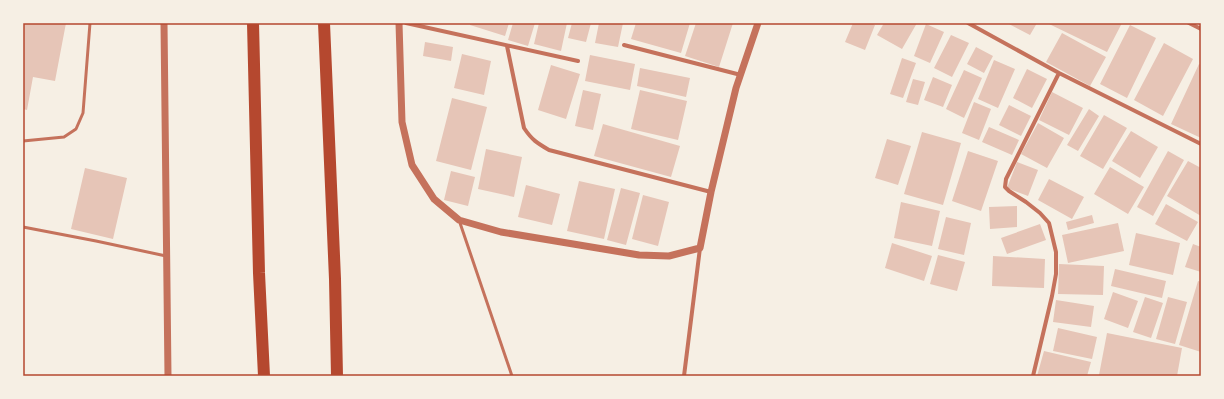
<svg xmlns="http://www.w3.org/2000/svg" width="1224" height="399" font-family="Figtree,sans-serif">
<style>
.building{fill:#e6c5b7}
.lines{fill:none;stroke-linecap:round;stroke-linejoin:round}
.service{stroke:#c5725c;stroke-width:3}
.minor{stroke:#c5725c;stroke-width:4}
.tertiary{stroke:#c5725c;stroke-width:7}
.motorway{stroke:#b5482f;stroke-width:12}
.neatline{fill:none;stroke:#b5482f;stroke-width:1.5}
</style>
<rect width="100%" height="100%" fill="#f6efe4"/>
<!-- building -->
<path class="building" d="M23 23H66L55 81 33 77 27 110 23 109Z
M470 23H509L505 36 470 25Z
M513 23H535L528 46 508 40Z
M539 23H567L561 51 534 44Z
M572 23H591L586 42 568 38Z
M599 23H623L618 47 595 43Z
M636 23H690L681 53 631 39Z
M696 23H733L719 67 685 56Z
M853 23H871L875 25 865 50 845 42Z
M884 23H917L902 49 877 35Z
M1007 23H1037L1030 35Z
M1047 23H1122L1107 52Z
M926 24 944 32 930 63 914 56Z
M1130 25 1156 38 1127 98 1100 84Z
M1062 33 1106 57 1090 86 1046 62Z
M951 35 969 43 952 77 934 68Z
M425 42 453 47 451 61 423 56Z
M1164 43 1193 59 1163 116 1134 100Z
M976 47 993 56 984 73 967 64Z
M462 54 491 61 484 95 454 88Z
M590 55 635 64 630 90 585 81Z
M902 58 916 63 903 98 890 94Z
M994 60 1015 69 998 108 978 99Z
M1199 64 1201 65V138L1171 124Z
M551 65 580 74 566 119 538 110Z
M640 68 690 78 686 97 637 86Z
M1027 69 1047 79 1032 108 1013 98Z
M964 70 982 78 964 118 946 109Z
M933 77 952 85 943 107 924 100Z
M913 79 925 82 918 105 906 102Z
M583 90 601 94 593 130 575 126Z
M640 90 687 101 678 140 631 129Z
M1052 92 1083 108 1069 135 1039 120Z
M452 98 487 107 471 170 436 161Z
M974 102 991 109 979 140 962 133Z
M1009 105 1031 116 1021 136 999 125Z
M1089 109 1099 116 1078 151 1067 145Z
M1104 115 1127 128 1103 169 1080 156Z
M1038 123 1064 138 1047 168 1021 154Z
M603 124 680 146 671 177 594 156Z
M989 127 1019 140 1012 155 982 142Z
M1131 131 1158 147 1140 178 1112 161Z
M922 132 961 143 943 205 904 194Z
M887 139 911 146 898 185 875 178Z
M486 149 522 157 514 197 478 189Z
M968 151 998 161 981 211 952 201Z
M1168 151 1184 160 1153 216 1137 207Z
M1188 161 1201 168V216L1167 196Z
M1017 162 1038 170 1028 196 1007 188Z
M1110 167 1144 187 1128 214 1094 194Z
M85 168 127 178 113 239 71 229Z
M451 171 475 177 468 206 444 200Z
M1049 179 1084 197 1072 219 1038 200Z
M579 181 615 189 604 239 567 231Z
M526 185 560 194 552 225 518 217Z
M621 188 640 193 626 245 607 240Z
M643 195 669 202 658 246 632 239Z
M901 202 940 211 932 246 894 238Z
M1166 204 1198 222 1187 241 1155 224Z
M1017 206V227L990 229 989 207Z
M1092 215 1094 223 1068 230 1066 222Z
M946 217 971 223 964 255 938 249Z
M1118 223 1124 251 1068 263 1062 235Z
M1040 224 1046 240 1007 254 1001 238Z
M1136 233 1180 243 1173 275 1129 265Z
M892 243 932 256 924 281 885 268Z
M1193 244 1201 247V272L1185 267Z
M938 255 965 262 957 291 930 284Z
M993 256 1045 259 1044 288 992 286Z
M1059 264 1104 266 1103 295 1058 294Z
M1115 269 1166 281 1162 298 1111 286Z
M1198 281 1201 282V352L1179 345Z
M1113 292 1138 301 1128 328 1104 319Z
M1145 297 1163 303 1151 338 1133 332Z
M1168 297 1187 302 1175 344 1156 339Z
M1056 300 1094 306 1091 327 1053 322Z
M1058 328 1097 337 1092 359 1053 351Z
M1107 333 1182 348 1177 376H1104L1099 375Z
M1044 351 1091 362 1087 376H1037Z"/>
<g class="lines">
<!-- service -->
<path class="service" d="M23 141 64 137 76 129 83 113 90 23
M459 220 512 376
M23 227 96 241 166 256"/>
<!-- minor -->
<path class="minor" d="M406 23 578 61
M968 23 1059 73 1201 144
M1189 23 1201 29
M624 45 741 75
M507 46 524 128C532 140 537 143 549 150L711 192
M684 376 700 248
M1033 376 1052 296 1056 274V252L1049 223 1040 213 1026 202 1009 191 1005 187 1006 179 1059 73"/>
<!-- tertiary -->
<path class="tertiary" d="M164 23 168 376
M399 23 402 122 412 165 434 199 459 220 501 232 639 255 669 256 700 248 711 192 736 88 758 23"/>
<!-- motorway -->
<path class="motorway" d="M253 23 259 273 264 376
M324 23 335 279 337 376"/>
</g>
<!-- border -->
<rect width="1224" height="399" fill="none" stroke="#f6efe4" stroke-width="48"/>
<rect x="24" y="24" width="1176" height="351" class="neatline"/>
</svg>
